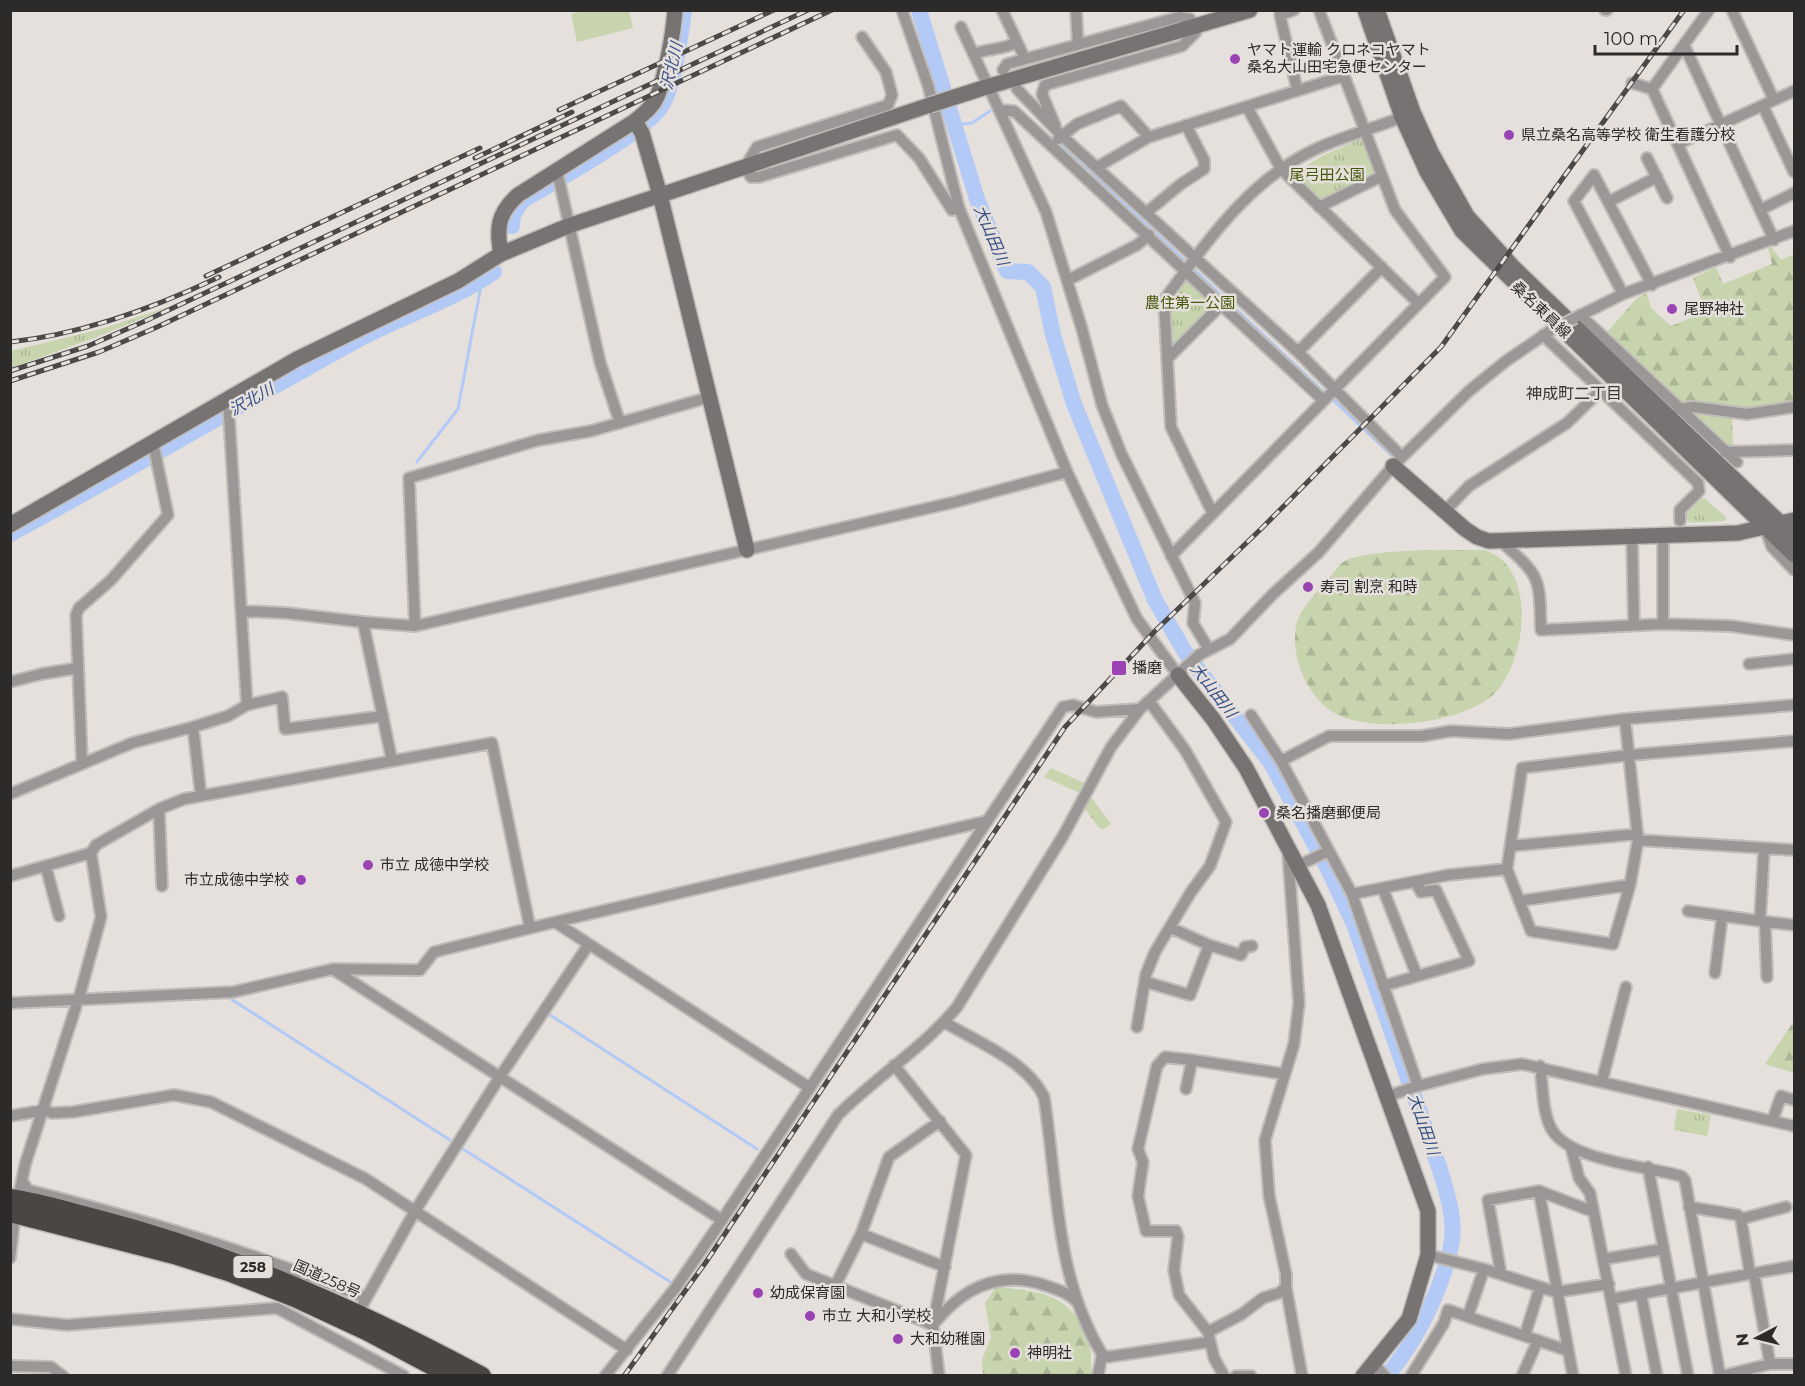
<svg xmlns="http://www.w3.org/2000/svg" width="1805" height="1386" font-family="Montserrat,'Noto Sans JP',sans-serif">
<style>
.grass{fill:url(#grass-tufts)}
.forest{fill:url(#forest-firs)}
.garden{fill:#c8d4ae}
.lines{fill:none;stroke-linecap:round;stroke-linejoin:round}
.stream{stroke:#b3c9f6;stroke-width:3}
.river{stroke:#b3c9f6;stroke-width:16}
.street-casing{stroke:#c0bcb8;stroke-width:14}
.secondary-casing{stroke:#c0bcb8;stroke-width:18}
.highway-casing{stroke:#c0bcb8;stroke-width:21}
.street{stroke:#9a9796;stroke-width:10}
.secondary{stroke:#787373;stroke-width:15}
.highway{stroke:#4b4544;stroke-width:18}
.rail-casing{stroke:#4c4a48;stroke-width:5}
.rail{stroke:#e5e0dc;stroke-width:3;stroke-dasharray:9;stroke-linecap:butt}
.street-bridge-casing{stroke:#c0bcb8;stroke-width:14;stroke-linecap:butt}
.secondary-bridge-casing{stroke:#c0bcb8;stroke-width:18;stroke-linecap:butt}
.street-bridge{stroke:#9a9796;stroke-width:10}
.secondary-bridge{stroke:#787373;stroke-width:15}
.poi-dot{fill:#9944b2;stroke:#e5e0dc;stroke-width:2}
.labels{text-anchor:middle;stroke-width:5;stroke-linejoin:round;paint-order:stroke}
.shield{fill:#e5e0dc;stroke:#64615f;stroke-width:1.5}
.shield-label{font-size:14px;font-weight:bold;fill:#2d2b2a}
.poi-label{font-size:15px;fill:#2d2b2a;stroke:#e5e0dc;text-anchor:start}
.park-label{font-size:15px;fill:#46570a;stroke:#e5e0dc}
.street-label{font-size:15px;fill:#2d2b2a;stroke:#e5e0dc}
.water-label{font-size:16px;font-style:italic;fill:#374f87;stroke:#e5e0dc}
.neighbourhood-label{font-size:16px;fill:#3c3935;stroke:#e5e0dc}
</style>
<defs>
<pattern id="grass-tufts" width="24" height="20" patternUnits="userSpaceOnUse" patternTransform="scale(1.5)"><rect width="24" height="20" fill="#c8d4ae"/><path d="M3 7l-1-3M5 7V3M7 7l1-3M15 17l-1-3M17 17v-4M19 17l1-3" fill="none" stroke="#acb696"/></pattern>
<pattern id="forest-firs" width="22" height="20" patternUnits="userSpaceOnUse" patternTransform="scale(1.5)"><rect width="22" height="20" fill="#c8d4ae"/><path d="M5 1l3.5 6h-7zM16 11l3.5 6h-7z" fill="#acb696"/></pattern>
</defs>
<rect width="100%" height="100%" fill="#e5e0dc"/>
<!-- grass -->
<path class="grass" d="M1358 140 1364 141 1374 172 1372 175 1318 200 1291 175 1322 156Z
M1185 278 1214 298 1213 305 1175 347 1171 346 1167 303Z
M177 304 97 337 11 368V351L101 329Z
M1695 412 1732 416 1733 448H1728L1694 414Z
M1698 498 1705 499 1726 517 1725 521 1689 523 1685 511Z
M1051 768 1086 784 1080 793 1044 777Z
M1091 797 1111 824 1104 829 1099 828 1085 809Z
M1677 1109 1711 1115 1707 1136 1674 1130Z"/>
<!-- forest -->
<path class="forest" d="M1771 246 1781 260 1794 254V402L1747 409 1679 402 1607 332 1637 298 1647 293 1651 308 1671 326 1706 312 1693 278 1716 267 1723 284 1772 264 1768 248Z
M1485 550C1490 553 1497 555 1501 559 1535 588 1523 664 1495 693 1465 723 1381 732 1343 717 1310 704 1290 660 1296 626 1299 610 1316 593 1327 581 1332 575 1338 565 1345 561 1366 548 1457 550 1485 550Z
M1794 1021V1073L1765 1064Z
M996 1287C1042 1291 1073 1294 1089 1343 1093 1354 1089 1365 1093 1375H983L982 1360 991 1337 985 1303Z"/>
<!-- garden -->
<path class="garden" d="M584 11H629L633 28 577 42 571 14Z"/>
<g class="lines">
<!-- stream -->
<path class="stream" d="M955 125 972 123 990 111
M1062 145 1326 394
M1331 398 1391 455
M417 462 458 409 482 280
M231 999 453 1142
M547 1013 757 1149
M463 1149 672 1283"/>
<!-- river -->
<path class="river" d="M919 10 977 199 1007 271 1028 272 1043 287 1053 335 1074 404 1155 600 1185 652 1271 763 1328 869 1354 924 1439 1167C1446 1189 1455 1216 1452 1240 1445 1283 1416 1344 1386 1376
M512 226 513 215 522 201C553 182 645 133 662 105 674 86 681 34 684 10
M10 534C125 472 238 406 352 343 398 317 451 302 494 272"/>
<defs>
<path id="street" d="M902 10 928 85 959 208 1067 472 1137 619 1178 675
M1002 10 1025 59
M1076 10 1078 45
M1294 10 1280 15 1297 89
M1605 10H1607
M1732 10 1774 100
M961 27 1046 212 1082 329 1102 405 1121 453 1195 603 1193 623 1208 648
M862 37 886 72 892 95 888 105 757 147 745 167 751 177H759L897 135 919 158 952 210 959 208
M1684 45 1774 240
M974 54C988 48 1003 50 1016 43
M1003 70 1007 64 1179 17 1190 19 1196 27V32L1182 46 1045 85 1042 94 1055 125
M1632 83 1652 89 1730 257
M1017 89 1061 135 1298 352 1402 457
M1652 89 1709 10
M1763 106 1794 172
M1247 107 1281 169 1418 303
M1001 110 1014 111 1323 400
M1058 139 1077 124 1121 106 1149 137
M1678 144 1794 91
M1647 158 1667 198
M1097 167 1149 137 1344 76
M557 171 600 362 620 423
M1608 202 1657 177
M1319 207 1380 177
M1760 210 1794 193
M1147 212 1181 184 1204 169V160L1186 125
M1068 280 1137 245 1149 235
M1623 294 1574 201 1594 175 1652 285
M1580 315 1737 462
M1575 318 1623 294 1794 231
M1543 335 1698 483 1699 491 1680 510V521
M1298 352 1382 267
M1167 359 1222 304
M1678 409 1694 407 1747 414 1794 407
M1725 452 1794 450
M1445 511 1469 486 1567 423 1601 390
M1212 512 1171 427 1164 300C1207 242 1249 179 1318 148 1347 135 1378 127 1408 115
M1766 531 1772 547 1794 570
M1632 537 1634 625
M1503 540 1506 546C1543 577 1539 583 1541 630L1663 624 1731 626 1794 635
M1171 556 1445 277 1395 210 1319 10
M241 611 286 613 363 622
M1663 624V537
M415 626 955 502 1067 472
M1749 664 1794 659
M10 682 41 674 78 668
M247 705 282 697 285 729 383 716
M1251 715 1281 761 1352 894 1418 1086 1388 1096
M193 727 201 796
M1281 761 1329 736H1422L1451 731 1509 734 1625 719 1794 705
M82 763 76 615 79 608 111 580 168 515 153 443
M10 794 132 743 193 727 228 716 247 705 228 399
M159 809 162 886
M1638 840 1794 850
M1511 846 1638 834
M1764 848 1760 921 1794 925
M1299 865 1329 851
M46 867 59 916
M1507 869 1531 931 1613 944 1630 885 1638 840 1625 719
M10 876 91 853 96 845 159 809 184 799 392 761
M1383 889 1417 976
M1352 894 1448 875 1507 869 1522 768 1630 755 1794 741
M1519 901 1630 885
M1688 911 1760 921
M555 922 987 821
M1765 923 1767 977
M530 928 492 743 392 761 363 622 415 626 409 478 539 440 591 431 710 397
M1171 928 1209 945 1241 955 1245 947 1252 946
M334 970 722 1220
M1715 973 1722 917
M1146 982 1190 995 1209 945
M1383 986 1469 961 1436 890 1421 892 1416 883
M10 1003 233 992 333 969 420 970 434 952 555 922 810 1088
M944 1022C977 1042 1027 1061 1044 1097 1058 1184 1054 1275 1102 1354L1107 1357 1209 1342
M1137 1027 1146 974 1155 952 1191 892 1210 866 1226 822 1185 750 1149 701
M1192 1060 1165 1057 1157 1066 1138 1149 1143 1162 1138 1196 1146 1231H1176L1178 1237 1174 1270 1179 1295 1208 1332 1214 1358 1224 1376
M894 1065 966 1155 933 1325 939 1376
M1540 1066C1543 1085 1542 1113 1552 1130 1571 1161 1646 1166 1681 1176L1685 1180 1720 1376
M1602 1081 1626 987
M1418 1086 1483 1069 1522 1064 1794 1126
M1186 1089 1192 1060 1284 1074
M10 1116 45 1110 52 1113 73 1112 174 1095 211 1102 366 1179 627 1350
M1773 1119 1781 1096 1794 1100
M1571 1147 1579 1178 1590 1193 1626 1376
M1648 1167 1688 1376
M22 1181 28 1190C143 1219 255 1253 366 1298
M1539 1191 1573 1376
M1689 1207 1738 1215 1741 1219 1750 1274
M1741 1219 1786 1207
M861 1234 945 1267
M791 1254 806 1274 933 1325C962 1288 998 1270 1044 1285 1056 1289 1069 1293 1077 1302
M1428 1255 1484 1269 1556 1292 1609 1284
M10 1258 15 1214 25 1165 80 994 101 917 91 853
M1604 1259 1664 1249
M1754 1273 1770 1364
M1501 1274 1488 1200 1539 1191 1594 1212
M835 1286 861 1234 889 1157 940 1121
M1286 1287 1302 1376
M1641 1294 1657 1376
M1612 1299 1794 1266
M363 1304 415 1211 501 1075 589 944
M1468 1316 1484 1269
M10 1319 67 1325 277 1308 404 1376
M1208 1332 1242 1314 1263 1298 1279 1293 1286 1287V1274L1269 1195 1265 1140 1294 1044 1299 1003 1288 853
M1525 1335 1540 1287
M1374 1364 1385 1376
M10 1366 51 1367 63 1376
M605 1376 676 1287 722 1220 1063 707 1073 705 1096 712 1140 709
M667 1376 838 1115C876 1077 923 1048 957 1007L1063 836 1111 747 1140 709 1199 655 1230 639 1273 594 1319 552 1393 466 1469 391 1506 361 1550 331
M1098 1376 1102 1354
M1236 1376H1251
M1411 1376 1444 1323 1448 1310 1566 1350
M1522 1376 1538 1340
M1721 1376 1770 1364H1794"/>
<path id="secondary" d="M675 10C673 36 666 74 657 97 652 108 643 114 635 121L642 133 660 195 747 550
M1365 10 1402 117 1427 172 1462 231 1794 555
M1377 10 1413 112 1432 154 1467 216 1513 267 1596 347 1794 536
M983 88 1250 10
M501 254C496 228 498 213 518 195L635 121
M1393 466 1465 529 1477 537 1489 541 1738 533 1794 520
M10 525 297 359 458 281 501 254 568 226 930 105
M1178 675 1213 719 1246 768 1318 905 1428 1211V1255L1409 1319 1363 1376"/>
<path id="highway" d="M10 1198C39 1202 67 1211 95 1218 231 1253 358 1309 482 1376
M10 1213 174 1255 231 1273 295 1298 366 1331 451 1376"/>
</defs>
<!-- street casing -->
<use href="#street" class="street-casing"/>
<!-- secondary casing -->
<use href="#secondary" class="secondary-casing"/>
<!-- highway casing -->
<use href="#highway" class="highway-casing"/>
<!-- street -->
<use href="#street" class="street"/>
<!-- secondary -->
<use href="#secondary" class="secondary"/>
<!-- highway -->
<use href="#highway" class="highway"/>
<defs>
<path id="rail" d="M559 110 774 10
M475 158 572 112
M206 276 480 148
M10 342C83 334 154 308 219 277
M10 371 88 346 143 322 808 10
M10 381 99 352 155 328 832 10
M624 1376 706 1262 1065 727 1155 631 1264 526 1441 347 1684 10"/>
</defs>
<!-- rail casing -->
<use href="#rail" class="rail-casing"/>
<!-- rail -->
<use href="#rail" class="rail"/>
<defs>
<path id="street-bridge" d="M1550 331 1575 318"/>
<path id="secondary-bridge" d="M930 105 983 88"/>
</defs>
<!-- street-bridge casing -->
<use href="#street-bridge" class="street-bridge-casing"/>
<!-- secondary-bridge casing -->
<use href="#secondary-bridge" class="secondary-bridge-casing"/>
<!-- street-bridge -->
<use href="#street-bridge" class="street-bridge"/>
<!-- secondary-bridge -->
<use href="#secondary-bridge" class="secondary-bridge"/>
</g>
<!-- markers -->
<g class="poi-dot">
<circle cx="1235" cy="59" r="6"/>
<circle cx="1509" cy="135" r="6"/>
<circle cx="1672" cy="309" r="6"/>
<circle cx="1308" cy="587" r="6"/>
<rect x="1111" y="660" width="16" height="16" rx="3"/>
<circle cx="1264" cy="813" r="6"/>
<circle cx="368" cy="865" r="6"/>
<circle cx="301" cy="880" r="6"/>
<circle cx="758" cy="1293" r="6"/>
<circle cx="810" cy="1316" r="6"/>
<circle cx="898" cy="1339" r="6"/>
<circle cx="1015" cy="1353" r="6"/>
</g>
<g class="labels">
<!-- shield labels -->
<rect class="shield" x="233.5" y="1256" width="39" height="22" rx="4.5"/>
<g class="shield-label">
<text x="253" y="1272">258</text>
</g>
<!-- poi labels -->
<g class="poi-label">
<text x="1247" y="55">ヤマト運輸 クロネコヤマト<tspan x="1247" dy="17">桑名大山田宅急便センター</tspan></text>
<text x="1521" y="140">県立桑名高等学校 衛生看護分校</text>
<text x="1684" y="314">尾野神社</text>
<text x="1320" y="592">寿司 割烹 和時</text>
<text x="1132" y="673">播磨</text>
<text x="1276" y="818">桑名播磨郵便局</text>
<text x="380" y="870">市立 成徳中学校</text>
<text x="289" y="885" text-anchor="end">市立成徳中学校</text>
<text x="770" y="1298">幼成保育園</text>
<text x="822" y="1321">市立 大和小学校</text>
<text x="910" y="1344">大和幼稚園</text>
<text x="1027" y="1358">神明社</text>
</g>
<!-- park labels -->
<g class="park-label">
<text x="1327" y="180">尾弓田公園</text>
<text x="1190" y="308">農住第一公園</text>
</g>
<!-- street labels -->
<g class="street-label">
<text transform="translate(1541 310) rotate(43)" y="5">桑名東員線</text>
<text transform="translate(327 1279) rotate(24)" y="5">国道258号</text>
</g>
<!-- water labels -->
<g class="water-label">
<text transform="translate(671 66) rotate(-77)" y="6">沢北川</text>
<text transform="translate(992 235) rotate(67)" y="6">大山田川</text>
<text transform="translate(251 399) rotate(-29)" y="6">沢北川</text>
<text transform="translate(1214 690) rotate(52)" y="6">大山田川</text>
<text transform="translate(1424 1124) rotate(71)" y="6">大山田川</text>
</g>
<!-- neighbourhood labels -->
<g class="neighbourhood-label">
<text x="1574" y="399">神成町二丁目</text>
</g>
</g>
<!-- border -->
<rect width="1805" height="1386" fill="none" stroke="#2d2b2a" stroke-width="24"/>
<!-- north arrow -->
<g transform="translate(1757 1338) rotate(263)" stroke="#e5e0dc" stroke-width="4.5" paint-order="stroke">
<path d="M0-4.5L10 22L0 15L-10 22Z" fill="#2d2b2a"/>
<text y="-9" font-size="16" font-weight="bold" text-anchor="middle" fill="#2d2b2a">N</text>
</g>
<!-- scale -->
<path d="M1595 45v9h142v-9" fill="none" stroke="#2d2b2a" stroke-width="3"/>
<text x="1604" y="45" font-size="18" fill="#2d2b2a" stroke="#e5e0dc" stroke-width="4.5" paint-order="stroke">100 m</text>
</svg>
